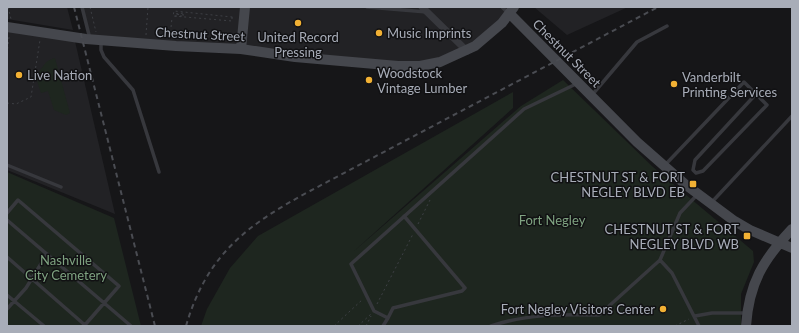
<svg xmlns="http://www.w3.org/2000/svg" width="799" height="333" font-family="Lato,sans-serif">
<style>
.built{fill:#222225}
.green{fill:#1e261f}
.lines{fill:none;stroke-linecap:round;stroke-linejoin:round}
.path{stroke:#3d3f44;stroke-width:1;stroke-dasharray:2 3;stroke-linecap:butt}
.lane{stroke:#37383d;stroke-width:3.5}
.street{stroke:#37383d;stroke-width:7}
.secondary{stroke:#45474d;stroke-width:10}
.rail{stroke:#4a4c52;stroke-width:2;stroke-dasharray:5 4;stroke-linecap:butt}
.poi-dot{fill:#f2b134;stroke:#111113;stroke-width:1.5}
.labels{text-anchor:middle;stroke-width:3;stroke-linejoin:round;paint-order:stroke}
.poi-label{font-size:13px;fill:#a8adb8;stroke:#111113;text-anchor:start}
.street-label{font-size:13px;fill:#a8adb8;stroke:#111113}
.park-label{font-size:13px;fill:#7fa381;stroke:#111113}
</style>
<rect width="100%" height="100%" fill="#161618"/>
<!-- built -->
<path class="built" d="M7 7H67L73 30 7 19Z
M82 7H514L486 39 420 66 90 39Z
M534 7H628L567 35Z
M7 27 74 37 115 214 7 170Z"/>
<!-- green -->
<path class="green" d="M55 58 70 113 66 115 54 110 48 91 41 93C37 80 34 77 44 65 47 61 49 60 55 58Z
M563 80 653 167 753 251 754 262 741 294V326H201L207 309 230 268 258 236 513 92V108L353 252 521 106Z
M7 172 114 218 141 326H7Z"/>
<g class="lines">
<!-- path -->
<path class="path" d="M8 7 11 19
M90 7 96 32
M175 16H184V15L175 14 184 13
M232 17V21L173 16 174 11 232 17H235
M146 35 148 7
M170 37 172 18
M7 54 9 37
M7 103 16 104 31 97 40 40
M418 224 430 200
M377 304 413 234
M334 326 363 299
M358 326 371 314
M366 326 371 316
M675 326 689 319"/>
<!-- lane -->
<path class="lane" d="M82 7 90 39
M367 7 427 12
M502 7 508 13
M101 41V50L104 57 133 90 159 172
M592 95 637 42 667 26
M7 165 61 187
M665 165 744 82 767 105 703 171 696 173 693 170 695 160 756 94
M711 203 792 116
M7 213 18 200 119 286 84 326
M7 220 131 326
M7 257 86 326
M660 260 672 273 699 326
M7 295 44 326
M7 309 26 288 47 254
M695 316 712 313H747
M388 318 393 308 462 291 465 288 404 216
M383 326 388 318 374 311 351 264 524 109 578 83
M491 326C526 314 562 314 599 315L660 260 680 213 697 195"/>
<!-- street -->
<path class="street" d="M422 7 467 51"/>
<!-- secondary -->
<path class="secondary" d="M510 14 637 142 686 185 733 220 750 230 792 248
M7 27 86 39 176 46 241 49 295 57 398 66H420L440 62 475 46 502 23 514 7
M241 49 245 7
M746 326C749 283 763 260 792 229"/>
<!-- rail -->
<path class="rail" d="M74 7 155 326
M186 326C207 254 247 225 310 191L658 7"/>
</g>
<!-- markers -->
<g class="poi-dot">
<circle cx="298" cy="23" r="4"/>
<circle cx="379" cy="33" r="4"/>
<circle cx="19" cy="75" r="4"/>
<circle cx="369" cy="80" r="4"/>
<circle cx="674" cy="84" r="4"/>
<rect x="689" y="180" width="8" height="8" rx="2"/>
<rect x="743" y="232" width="8" height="8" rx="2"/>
<circle cx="663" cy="309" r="4"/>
</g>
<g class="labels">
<!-- poi labels -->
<g class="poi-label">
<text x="387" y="38">Music Imprints</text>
<text x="298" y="42" text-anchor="middle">United Record<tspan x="298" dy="15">Pressing</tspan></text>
<text x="377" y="78">Woodstock<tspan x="377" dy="15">Vintage Lumber</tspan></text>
<text x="27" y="80">Live Nation</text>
<text x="682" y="82">Vanderbilt<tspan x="682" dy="15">Printing Services</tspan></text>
<text x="685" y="182" text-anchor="end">CHESTNUT ST &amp; FORT<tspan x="685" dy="15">NEGLEY BLVD EB</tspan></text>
<text x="739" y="234" text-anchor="end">CHESTNUT ST &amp; FORT<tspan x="739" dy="15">NEGLEY BLVD WB</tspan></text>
<text x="655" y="314" text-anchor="end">Fort Negley Visitors Center</text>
</g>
<!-- street labels -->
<g class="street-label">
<text transform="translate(200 34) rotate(3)" y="5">Chestnut Street</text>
<text transform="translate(567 53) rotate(45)" y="5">Chestnut Street</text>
</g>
<!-- park labels -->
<g class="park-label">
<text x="552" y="225">Fort Negley</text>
<text x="66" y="265">Nashville<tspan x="66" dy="15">City Cemetery</tspan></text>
</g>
</g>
<!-- border -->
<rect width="799" height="333" fill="none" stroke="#a8adb8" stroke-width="16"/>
</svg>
